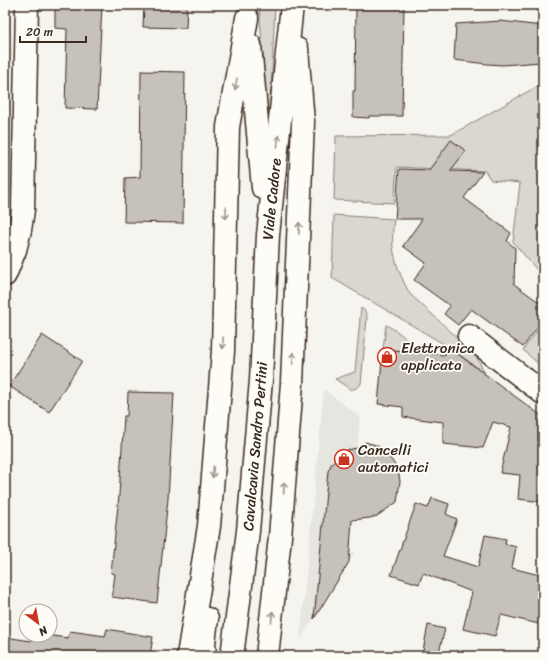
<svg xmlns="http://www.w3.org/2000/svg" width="548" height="661" font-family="Sriracha,sans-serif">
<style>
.built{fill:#e7e5df}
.green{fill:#dad6d0;stroke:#8a8077}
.building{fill:#c7c1bb;stroke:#3b2a1e}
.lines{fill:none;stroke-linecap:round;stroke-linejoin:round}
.street-casing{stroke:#3b2a1e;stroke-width:25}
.secondary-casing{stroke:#3b2a1e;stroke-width:25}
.street{stroke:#fdfcf7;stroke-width:22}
.secondary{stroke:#fdfcf7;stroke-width:22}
.oneway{stroke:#9c938a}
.labels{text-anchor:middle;stroke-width:3.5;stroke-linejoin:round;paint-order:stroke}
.street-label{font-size:15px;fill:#3b2a1e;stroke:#fdfcf7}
.poi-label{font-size:15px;fill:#3b2a1e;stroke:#fdfcf7;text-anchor:start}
</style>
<rect width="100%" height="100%" fill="#f5f4ee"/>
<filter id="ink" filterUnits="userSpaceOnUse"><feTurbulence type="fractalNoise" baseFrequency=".025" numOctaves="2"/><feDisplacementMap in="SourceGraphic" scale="8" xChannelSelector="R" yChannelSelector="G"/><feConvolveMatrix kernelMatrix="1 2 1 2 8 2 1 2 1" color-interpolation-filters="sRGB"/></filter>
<g filter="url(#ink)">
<!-- built -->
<path class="built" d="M324 389 360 417 350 532H351L350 552H354V554L324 603 300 639Z"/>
<!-- green -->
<path class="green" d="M259 5H275L269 137Z
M543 83V277L513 242 520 183 491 180 485 171 397 167 394 203 334 200 336 136 451 135Z
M334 215 394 219C393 228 392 238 393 247 395 263 402 280 410 294L475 354 485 373 447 346 332 278Z
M361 308C365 310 367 314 367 318L361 384C358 387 355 390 350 389L335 379 355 372Z
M543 323V368L523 350Z
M386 325C400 332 408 339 416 352L383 349Z"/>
<!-- building -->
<path class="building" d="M60 5H102L97 109 65 108 67 29 55 28V9L60 7Z
M144 5H187L186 28 143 27Z
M356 5H404L402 116H369V118L353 117V91H355Z
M500 21 542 26 541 62 503 65 487 64 454 60 456 24Z
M141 71 185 72 183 223 124 222 125 178 140 177Z
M451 140 466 151 450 171 483 172 464 198 511 233 507 241 515 248 514 284 543 305V320L523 347 471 309 458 325 444 314 450 306 414 280 426 263 403 246 422 219H395L399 169 429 170Z
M42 335 82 361 49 412 9 386Z
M447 346 543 417V502L518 499 520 475 500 473 511 427 493 422 483 448 443 444V422L403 417V407L378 404 383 349 445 355Z
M128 392 174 393 168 499 157 603 112 597 115 574 111 573 119 495 124 416H127Z
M365 442 376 445 385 451 395 465 398 470 400 481 397 502 377 516 370 518 352 520 349 562 314 619 328 471 332 463 339 456 348 450 365 446Z
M432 498 449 504 446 514 457 519 443 556 478 567 485 535 506 539 505 544 516 547 512 568 543 576V625L501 615 495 636 463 629 472 592 423 573 419 584 391 575 416 504 428 508Z
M428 625 445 629 438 656H422Z
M107 629 153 637 150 656H5V637L31 641 32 635H46L68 638 70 631 105 636Z"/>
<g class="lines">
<defs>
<path id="street" d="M5 275 15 250 20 230 23 210 27 5
M469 336 543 393"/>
<g id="secondary">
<path d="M250 45 263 188"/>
<path d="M188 656 209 526 223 351 228 127 247 18"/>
<path d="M205 656 204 643 207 619"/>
<path id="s1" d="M232 656 248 531 261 380 268 235 292 5"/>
<path d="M267 656 280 537 292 383 303 122 297 49"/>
</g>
</defs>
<!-- street casing -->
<use href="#street" class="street-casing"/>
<!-- secondary casing -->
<use href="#secondary" class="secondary-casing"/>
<!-- street -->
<use href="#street" class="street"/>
<!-- secondary -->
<use href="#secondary" class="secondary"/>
</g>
<!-- one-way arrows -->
<defs><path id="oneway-shaft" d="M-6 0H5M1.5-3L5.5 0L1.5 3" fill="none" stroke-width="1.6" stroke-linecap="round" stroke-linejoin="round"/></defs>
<g class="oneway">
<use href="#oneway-shaft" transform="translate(236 84) rotate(100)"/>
<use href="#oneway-shaft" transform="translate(278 141) rotate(-84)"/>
<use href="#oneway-shaft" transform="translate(226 213) rotate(91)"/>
<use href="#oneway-shaft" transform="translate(299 228) rotate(-88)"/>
<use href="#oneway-shaft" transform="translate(223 343) rotate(91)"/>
<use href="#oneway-shaft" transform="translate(293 358) rotate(-87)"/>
<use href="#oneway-shaft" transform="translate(213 472) rotate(94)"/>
<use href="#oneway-shaft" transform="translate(284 488) rotate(-86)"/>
<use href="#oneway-shaft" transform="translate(272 617) rotate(-84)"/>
</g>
</g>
<!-- icons -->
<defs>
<symbol id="shop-ring" viewBox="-11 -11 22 22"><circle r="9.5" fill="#fdfcf7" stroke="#c8321e" stroke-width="1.5"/><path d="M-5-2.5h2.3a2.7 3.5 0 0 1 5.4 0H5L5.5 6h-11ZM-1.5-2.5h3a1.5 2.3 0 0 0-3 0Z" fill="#c8321e"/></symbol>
</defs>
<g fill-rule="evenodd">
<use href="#shop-ring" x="376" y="346" width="22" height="22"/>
<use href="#shop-ring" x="333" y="448" width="22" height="22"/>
</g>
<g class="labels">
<!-- street labels -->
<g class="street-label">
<text dy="5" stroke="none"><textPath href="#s1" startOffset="459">Viale Cadore</textPath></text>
<text dy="5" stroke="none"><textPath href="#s1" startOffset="211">Cavalcavia Sandro Pertini</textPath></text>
</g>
<!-- poi labels -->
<g class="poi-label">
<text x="401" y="353">Elettronica<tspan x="401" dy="17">applicata</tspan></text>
<text x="358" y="455">Cancelli<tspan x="358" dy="17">automatici</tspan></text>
</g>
</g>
<!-- margin -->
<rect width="548" height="661" fill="none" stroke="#fdfcf7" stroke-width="20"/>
<rect x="10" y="10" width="528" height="641" fill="none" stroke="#3b2a1e" stroke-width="1.5" filter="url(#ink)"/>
<!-- north arrow -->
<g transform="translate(38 623) rotate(148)"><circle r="19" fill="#fdfcf7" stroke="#afa8a0"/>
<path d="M0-3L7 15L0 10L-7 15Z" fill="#c8321e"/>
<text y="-6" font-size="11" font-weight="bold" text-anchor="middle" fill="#3b2a1e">N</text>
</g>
<!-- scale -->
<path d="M20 36v6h66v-6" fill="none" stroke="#3b2a1e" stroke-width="2"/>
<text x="26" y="36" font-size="12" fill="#3b2a1e" stroke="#fdfcf7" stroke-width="3" paint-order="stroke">20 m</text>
</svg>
